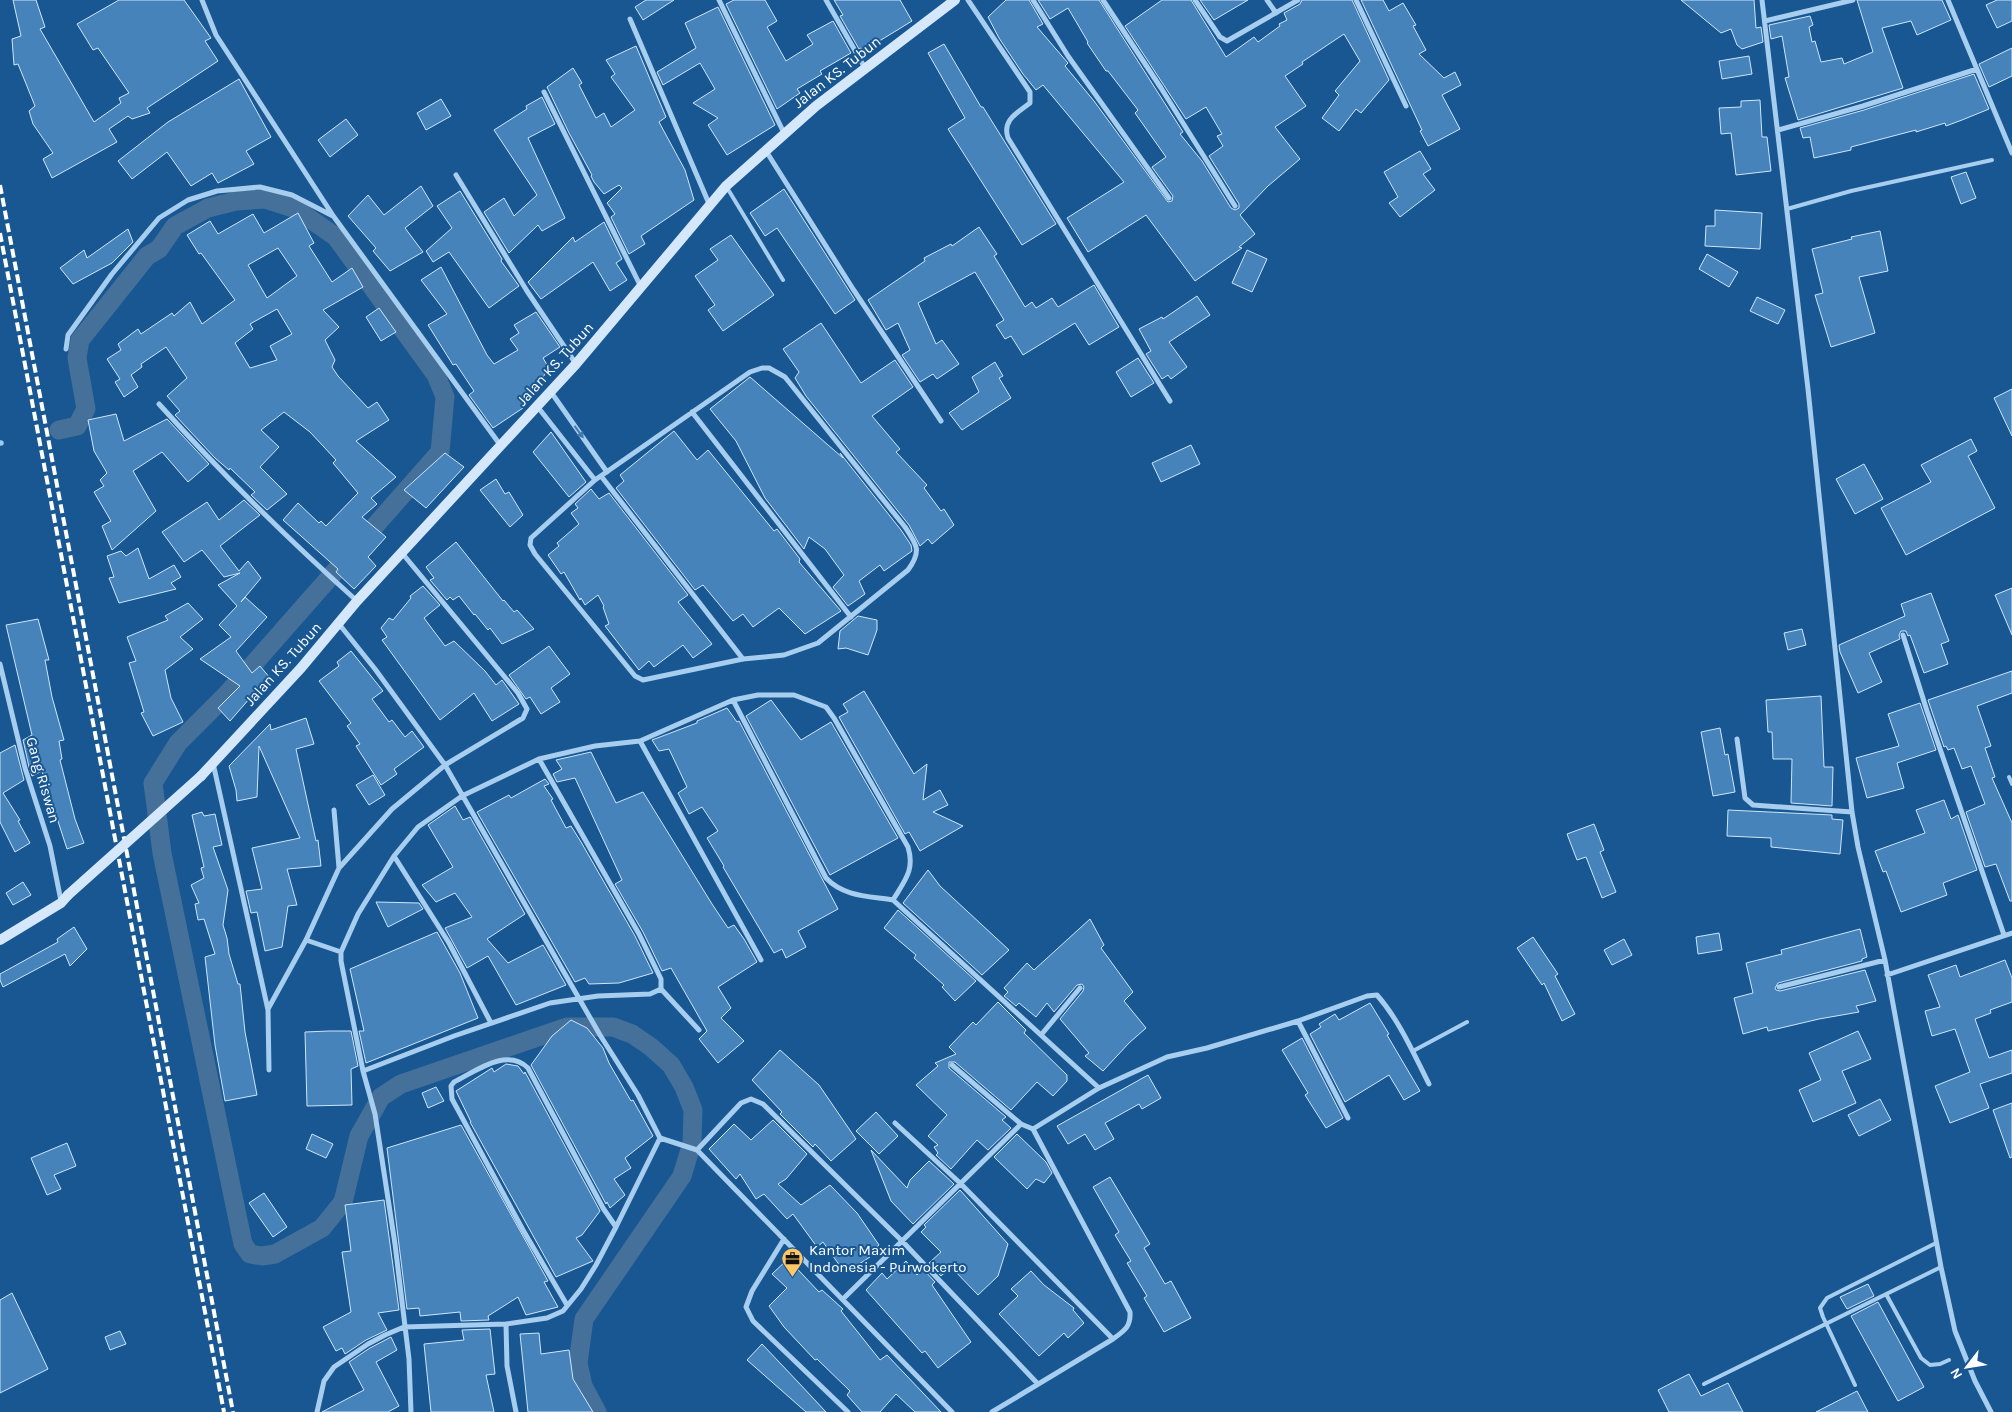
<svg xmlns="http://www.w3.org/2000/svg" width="2012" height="1412" font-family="Karla,sans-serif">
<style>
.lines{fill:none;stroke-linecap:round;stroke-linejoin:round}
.stream{stroke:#9ac9f2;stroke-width:5.5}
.canal{stroke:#44709a;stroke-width:19}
.building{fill:#4583ba;stroke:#cee6fb;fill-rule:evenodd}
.lane{stroke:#a7cdef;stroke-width:4}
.street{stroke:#a7cdef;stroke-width:5}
.secondary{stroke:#d5e8fb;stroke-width:10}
.rail{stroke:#fff;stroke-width:4;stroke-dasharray:9 4;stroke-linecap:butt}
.secondary-bridge{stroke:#d5e8fb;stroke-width:10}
.oneway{fill:#437aad}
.labels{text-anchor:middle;stroke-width:4;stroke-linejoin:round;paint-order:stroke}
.street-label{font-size:15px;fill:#fff;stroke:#185791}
.poi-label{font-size:15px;fill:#fff;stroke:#185791;text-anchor:start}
</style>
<rect width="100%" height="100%" fill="#185791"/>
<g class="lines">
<!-- stream -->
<path class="stream" d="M0 443H1"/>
<!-- canal -->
<path class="canal" d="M59 430 77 426 86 409 77 358 80 340 147 256 159 249 175 226 208 208 236 201 265 199 296 209 336 237 436 375 445 397 440 452 227 694 178 743 153 783 162 853 243 1244 250 1254 262 1256 275 1254 322 1228 343 1202 359 1136 381 1097 401 1084 567 1027H613L632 1034 651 1047 671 1065 684 1087 693 1110 692 1143 682 1176 584 1319 578 1363 583 1386 597 1412"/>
</g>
<!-- building -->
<path class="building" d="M13 0H36L45 27 40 29 94 122 121 103 119 98 129 93 98 48 93 50 77 24 119 0H184L211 38 205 41 218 61 147 108 150 113 132 119 128 116 109 129 117 142 52 178 43 159 53 153 33 124 29 111 35 106 18 64 14 65 12 39 21 36Z
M646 0H674L643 20 635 7Z
M734 0H765L777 21 767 27 786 61 813 44 807 35 833 21 851 53 820 71 822 74 797 89 800 93 777 109 726 4Z
M834 0H900L912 21 863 51 861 48 859 49 840 16 843 15Z
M1006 0H1029L1043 24 1037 27 1068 63 1065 66 1094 101 1168 202 1172 201 1173 196 1152 167 1166 157 1135 113 1138 110 1108 71H1106L1087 43 1088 42 1068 8 1050 19 1038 0H1099L1183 132 1180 134 1202 161 1231 208 1235 210 1239 208V204L1209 156 1223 146 1217 136 1222 134 1206 107 1186 119 1125 26 1162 0H1191L1226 57 1254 37 1258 42 1280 26 1279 24 1287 20 1284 13 1300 4 1302 0H1352L1389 80 1361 113 1356 109 1339 131 1322 118 1339 95 1335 91 1360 61 1344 34 1302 62 1303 64 1285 76 1306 106 1275 127 1300 159 1268 186 1240 215 1255 234 1239 247 1242 248 1195 281 1146 215 1088 252 1067 218 1124 182 1043 85 1036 90 1023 74 999 38 988 17Z
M1200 0H1248L1214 20Z
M1361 0H1383L1389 11 1403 3 1416 25 1413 26 1426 50 1419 54 1444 78 1455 72 1461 85 1442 95 1460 129 1428 146 1420 131 1422 130Z
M1681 0H1754L1756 28 1761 27 1763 42 1742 49 1737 45 1731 29 1721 33Z
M1857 0H1942L1951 20 1917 35 1911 21 1882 28 1903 88 1798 120 1785 78 1789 77 1782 36 1771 39 1769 25 1810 16 1813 25 1809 27 1812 42 1815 41 1821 62 1842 58 1844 64 1873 52Z
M1997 0H2012V21L1997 28 1986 5Z
M718 7 775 125 727 155 708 125 718 118 693 103 715 89 700 63 663 85 657 72 696 48 685 23Z
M944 44 981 107H983L1056 224 1022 245 948 129 965 118 928 53Z
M636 46 666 117 659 122 685 170 694 200 641 236 645 244 629 254 611 217 615 214 607 203 622 188 619 185 604 194 594 182 591 176 592 175 569 133 547 87 573 68 582 83 579 85 596 118 604 113 611 127 635 110 611 77 615 74 606 60Z
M2012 48V76L1989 87 1979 64Z
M1749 56 1752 74 1722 79 1719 61Z
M1974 74 1989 109 1962 120 1946 126 1945 123 1916 132V130L1851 147V150L1814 158 1810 137 1803 138 1800 128 1864 110Z
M239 79 271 137 246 151 254 164 218 183 212 173 191 186 167 152 132 179 118 161 168 122Z
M542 97 555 124 528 138 565 218 542 231 538 225 509 253 484 212 504 198 514 216 537 195 494 130 527 109 526 106Z
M441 99 451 116 426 130 417 113Z
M1760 100 1762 137H1767L1771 171 1736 175 1731 133 1721 134 1719 108 1741 107V101Z
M346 119 358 135 330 157 318 140Z
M1420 151 1431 169 1423 174 1435 190 1400 217 1389 203 1398 197 1384 172Z
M1966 172 1976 198 1961 204 1951 177Z
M421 186 433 206 405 228 423 252 390 271 373 251 376 248 348 216 368 195 384 215Z
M784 189 855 300 835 314 777 228 765 236 750 213Z
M460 191 502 259 501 261 519 286 489 308 449 252 433 262 426 251 452 228 437 206Z
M1715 210 1762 213 1760 249 1705 246 1706 226H1715Z
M298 213 314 243 309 246 332 282 352 268 363 287 323 310 339 327 325 340 335 360 332 367 338 376 368 408 377 402 389 420 356 441 396 477 371 498 377 504 362 517 386 537 368 557 376 566 354 589 336 572 338 569 283 520 298 503 319 523 321 521 326 526 358 493 333 463 336 460 310 432 284 412 261 430 279 447 260 467 287 494 267 510 251 495 255 492 230 468 229 470 215 458 175 415 180 411 167 396 187 378 166 347 141 364 142 367 131 375 138 387 124 397 115 382 120 379 107 359 121 350 118 344 138 329 141 334 172 313 174 316 190 302 202 324 235 300 201 253 199 254 187 235 210 221 218 234 253 214 264 233ZM278 248 297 276 267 298 248 265ZM277 309 292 334 270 346 277 360 250 368 235 343 253 329 250 324Z
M604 222 622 259 616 263 627 280 610 291 593 262 541 299 528 282 573 237 575 242Z
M979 227 997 254 994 256 1025 307 1032 302 1036 308 1052 298 1058 307 1094 285 1119 327 1089 345 1075 323 1023 355 1011 336 1005 339 996 325 1004 320 975 272 918 303 936 344 942 340 959 364 937 379 933 374 920 382 902 355 910 350 898 323 886 330 868 300 925 261 924 258 951 244 952 246Z
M128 229 133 242 112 263 73 284 60 268 84 250 87 258Z
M1880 231 1888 271 1859 277 1875 333 1831 347 1815 295 1823 293 1812 249 1852 239 1851 237Z
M731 235 774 295 723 331 708 310 715 305 695 276 718 260 710 249Z
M1247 250 1267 259 1252 292 1232 283Z
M1707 254 1738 272 1729 287 1699 269Z
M441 267 487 355 494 364 518 350 510 339 519 333 514 325 536 312 560 347 543 358 549 368 523 408 493 428 469 395 474 391 456 364 453 365 428 325 447 314 421 280Z
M1197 296 1210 315 1169 342 1187 367 1171 379 1168 375 1162 379 1146 354 1151 351 1139 329 1162 317 1163 319Z
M1757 297 1785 310 1778 324 1750 311Z
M379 308 396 332 381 341 366 317Z
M821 323 861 383 895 360 913 387 872 416 900 449 896 452 927 485 924 488 941 511 944 509 954 525 932 544 928 539 920 546 909 525 806 396 795 378 799 372 783 349Z
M1138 358 1154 383 1131 397 1116 372Z
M995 362 1003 376 999 378 1011 398 962 430 949 413 979 392 972 377Z
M750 377 843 458 840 453 901 530 911 545 912 551 884 571 880 565 859 581 865 594 848 606 833 587 844 575 825 549 809 537 804 549 765 498 736 441 710 409Z
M2012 389V436L1994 398Z
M116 414 124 441 167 419 209 464 188 482 162 452 133 471 156 511 112 550 102 526 111 521 94 492 104 486 100 480 107 473 94 451 88 420Z
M674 431 697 460 708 450 774 531 777 529 800 559 799 562 841 611 805 634 779 608 753 627 743 614 733 621 703 585 695 590 616 488 624 481 620 475Z
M551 432 586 482 569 497 533 452Z
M1971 439 1977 451 1968 456 1995 508 1906 555 1881 508 1931 482 1921 465Z
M1191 445 1200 464 1161 482 1152 463Z
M445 453 464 467 426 508 404 490Z
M1864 464 1883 499 1855 514 1836 479Z
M496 479 505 494 509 492 523 515 510 527 480 490Z
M591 489 599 499 609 493 688 595 678 602 712 644 693 658 683 645 654 667 649 661 639 670 605 626 609 624 603 607 604 606 598 595 585 605 581 598 580 600 564 572 561 574 548 555 559 546 557 543 579 524 571 513 578 508 575 504Z
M244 500 260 515 220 546 239 571 248 561 261 578 241 602 245 597 267 617 236 651 252 673 260 666 270 678 252 700 250 698 230 721 218 708 240 686 200 659 231 637 219 625 237 606 218 585 240 573 224 577 202 550 184 562 162 532 207 502 219 520Z
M456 542 503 601 504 600 514 612 517 610 534 629 502 644 490 628 488 630 475 614 474 615 459 596 453 600 450 597 447 600 430 580 434 578 426 567Z
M138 548 149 579 174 565 181 577 171 583 176 589 119 603 109 578 114 577 107 556 121 551 126 556Z
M423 586 440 605 424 618 445 646 454 641 485 671 496 685 502 680 519 704 492 721 474 693 440 720 382 640 387 637 381 628 389 618 393 620 411 598 410 596Z
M2012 588V635L1995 595Z
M1931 593 1949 641 1941 644 1948 664 1924 673 1910 635 1908 636 1906 631H1901L1899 635 1900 639 1869 653 1882 682 1858 693 1840 652 1839 645 1905 616 1901 604Z
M188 603 203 619 180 637 193 649 165 670 171 698 183 722 153 736 141 713 144 712 129 663 136 661 127 637 168 620 165 616Z
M858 616 877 620V630L868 655 846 648 838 649 840 631Z
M38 619 49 660H45L52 697 64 740 59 741 62 759 60 760 75 819 84 843 67 849 53 806 51 807 42 771 32 776 29 767 23 740 32 735 6 625Z
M1802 629 1806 645 1788 650 1784 633Z
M549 646 570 674 551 688 560 702 541 714 530 697 526 699 509 675Z
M351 651 383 691 372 699 389 722 392 720 405 737 412 731 424 747 394 769 397 774 381 785 356 746 360 744 347 726 351 723 319 681 339 666 337 662Z
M2012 671V693L1977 706 1991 746 1985 748 1995 777 1992 778 2012 823V901H2010L1996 864 1985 867 1966 812 1985 804 1971 766 1962 769 1954 748 1948 750 1946 746 1944 747 1928 700Z
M864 691 914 774 927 764 923 800 940 790 948 805 933 812 963 826 920 851 909 832 905 834 839 717 848 712 843 704Z
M1821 696 1824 767H1833L1832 806 1791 803 1792 759H1773L1772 732H1768L1766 700Z
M771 700 801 740 831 722 898 838 830 875 746 716Z
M1920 703 1936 750 1897 763 1904 788 1867 798 1856 758 1899 746 1888 714Z
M727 708 737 722 739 721 838 909 798 931 806 947 786 958 782 949 774 953 723 867 724 866 707 838 718 831 702 807 689 814 678 793 687 787 669 749 659 751 652 740 697 723V721Z
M306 718 314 744 296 749 316 841 318 840 321 866 287 869 297 905 288 906 282 947 265 951 257 912 251 913 246 891 262 889 252 848 300 838 259 746 257 797 237 801 236 790 229 766 270 724 271 730Z
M1720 728 1725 755 1728 754 1735 792 1713 796 1701 732Z
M15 745 24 780 3 793 20 820 18 821 30 843 15 852 0 822V753Z
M591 752 616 803 643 792 712 904 728 928 734 925 744 939 757 962 718 987 731 1008 721 1018 744 1041 718 1063 699 1039 707 1031 671 968 662 971 643 932 615 884 622 880 575 778 557 782 553 774 562 769 556 760Z
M373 775 385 795 369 805 356 785Z
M545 779 549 784 544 786 553 799 551 800 566 828 571 826 581 842 635 936 653 973 619 983 589 984 585 978 575 982 477 812 509 795 511 798Z
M1944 800 1951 819 1958 815 1977 870 1943 883 1947 895 1901 912 1886 871 1883 872 1875 851 1925 833 1916 810Z
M455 806 463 820 470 817 525 914 487 939 508 963 543 945 566 985 516 1005 488 956 467 968 445 928 472 917 455 893 436 902 422 885 453 867 428 825Z
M1728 810 1832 815V819L1843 820 1840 854 1771 847V838L1727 836Z
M202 812 204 816 215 814 222 845 213 847 228 890 223 925 227 938 229 954 238 984H240L245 1032 257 1095 225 1101 215 1045 205 957 215 954 204 919 198 920 195 904 199 903 191 885 204 878 201 868 204 867 192 815Z
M1594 824 1604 850 1600 852 1616 892 1602 898 1586 857 1577 860 1567 834Z
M928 870 940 886 1009 950 982 975 903 903Z
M23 882 31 895 13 905 6 893Z
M376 902 419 903 423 909 388 927Z
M898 910 976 981 955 1001 942 987 944 985 914 958 916 955 884 928Z
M1090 919 1104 945 1101 948 1133 992 1124 1001 1146 1028 1129 1043 1103 1071 1085 1056 1089 1053 1060 1019 1083 991 1084 987 1082 984 1077 985 1054 1012 1047 1003 1036 1017 1019 1003 1016 1006 1004 996 1008 992 1004 988 1027 963 1034 970Z
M74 927 87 949 70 966 65 954 3 987 0 980V974L58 942 57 939Z
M1860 929 1867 957 1862 959V961L1778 983 1775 988 1776 990 1780 991 1865 970 1876 1001 1856 1006 1859 1012 1819 1019 1768 1031 1767 1027 1743 1034 1734 998 1753 993 1746 963 1782 954 1781 950Z
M437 932 460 973 478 1018 366 1063 359 1031H364L350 969Z
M1719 933 1722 950 1698 954 1696 937Z
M1533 937 1558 974 1555 976 1575 1014 1562 1021 1544 983 1542 985 1517 948Z
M1624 939 1632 955 1612 965 1604 950Z
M2005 960 2012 978V1002L1990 1010 1991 1013 1975 1019 1989 1058 2012 1050V1073L1980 1084 1989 1108 1950 1123 1935 1086 1970 1072 1955 1029 1932 1036 1925 1011 1940 1007 1928 975 1956 965 1960 977Z
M998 1002 1026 1030 1024 1033 1067 1075V1081L1053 1096 1037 1082 1011 1110 955 1062H949V1068L1006 1117 1002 1120 1011 1128 988 1150 977 1140 951 1169 936 1155 938 1153 934 1147 938 1145 928 1136 947 1115 916 1085 938 1066 935 1063 956 1054 949 1047 973 1022 976 1025Z
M1370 1003 1389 1034 1387 1035 1420 1091 1404 1100 1389 1075 1345 1102 1310 1034 1321 1027 1319 1024 1335 1014 1339 1020Z
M571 1020 587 1028 603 1048 609 1063 631 1101 633 1100 653 1136 625 1158 631 1168 614 1179 625 1195 610 1208 607 1202 606 1204 531 1065 552 1036Z
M329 1031H351L358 1066 351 1069 352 1105 307 1106 305 1032Z
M1858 1031 1871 1059 1842 1071 1856 1103 1813 1122 1799 1090 1821 1080 1809 1053Z
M1302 1038 1343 1118 1326 1128 1305 1095 1308 1093 1282 1050Z
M780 1050 819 1085 856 1139 831 1161 815 1144 813 1147 780 1114 782 1112 752 1080Z
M506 1064 518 1066 524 1074 525 1072 600 1211 582 1235 576 1238 593 1261 556 1277 470 1122H471L456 1091 492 1068 494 1072Z
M1148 1075 1161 1098 1142 1109 1139 1104 1105 1123 1114 1139 1095 1150 1085 1134 1068 1144 1057 1126Z
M436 1087 444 1101 428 1108 422 1093Z
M1880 1099 1891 1120 1859 1136 1848 1115Z
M2012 1103V1157L2010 1158 1993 1110Z
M876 1112 898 1136 879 1154 856 1131Z
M773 1120 807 1154 786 1179 778 1184 801 1205 830 1185 857 1213 879 1245 868 1255 870 1257 845 1273 823 1242 817 1247 793 1214 787 1219 764 1194 756 1199 740 1174 736 1179 709 1149 734 1124 751 1140Z
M461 1125 548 1281 544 1282 558 1307 526 1315 518 1297 488 1316 489 1320 461 1321 460 1312 420 1316 419 1308 407 1309 387 1148Z
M312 1134 333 1144 326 1158 306 1149Z
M1017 1134 1046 1162 1052 1173 1044 1183 1036 1179 1027 1189 994 1157Z
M67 1143 76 1166 54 1175 61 1189 47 1195 31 1158Z
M871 1150 907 1188 910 1180 929 1161 954 1184 913 1224 891 1201Z
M1110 1177 1150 1244 1144 1248 1165 1284 1171 1281 1191 1318 1164 1332 1144 1298 1147 1296 1127 1263 1131 1261 1115 1235 1119 1232 1093 1187Z
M960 1190 1008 1244 998 1276 978 1295 951 1267 941 1276 929 1263 941 1252 921 1232 926 1227 924 1225Z
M264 1193 287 1227 273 1237 249 1203Z
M384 1200 399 1310 378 1313 387 1330 366 1340 345 1354 342 1348 336 1351 323 1327 351 1312 342 1252 351 1251 345 1205Z
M788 1259 819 1292 822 1290 843 1309 841 1311 880 1360 887 1355 941 1412H915L896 1394 880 1412H862L847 1395 850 1391 817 1359 815 1360 784 1327 769 1306 787 1288 772 1274Z
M906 1261 917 1275 923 1269 935 1282 932 1285 971 1342 938 1368 925 1351 922 1353 866 1290 882 1273 887 1279Z
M1031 1271 1044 1285 1074 1308 1073 1310 1084 1323 1068 1338 1064 1333 1039 1356 999 1314 1018 1296 1011 1289Z
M1868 1284 1874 1296 1847 1309 1840 1297Z
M12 1293 48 1369 0 1393V1300Z
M1878 1302 1924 1387 1898 1401 1851 1316Z
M490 1329 495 1374 486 1375 494 1412H431L424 1344 464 1340 462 1330Z
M120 1331 126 1344 110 1350 105 1337Z
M539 1333 541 1354 569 1350 573 1379 593 1412H528L520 1334Z
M391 1337 397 1350 376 1362 399 1406 388 1412H322L364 1390 349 1362 370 1348Z
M762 1344 798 1382 826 1412H806L747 1360Z
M1689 1374 1701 1396 1728 1383 1743 1412H1669L1658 1390Z
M1857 1391 1868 1412H1816Z"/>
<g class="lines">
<!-- lane -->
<path class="lane" d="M726 186 783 280
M1787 209 1851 191 1992 160
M2009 777 2012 784
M1413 1051 1467 1022
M1886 1294 1921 1358 1930 1365 1940 1364 1949 1360
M1704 1384 1941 1267
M1855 1385 1823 1317 1820 1308 1827 1298 1936 1243"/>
<!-- street -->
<path class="street" d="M202 0 216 35 334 217 501 446
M719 0 784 133
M826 0 865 68
M968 0 1030 92V103C1017 113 1002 120 1008 138L1170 401
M1033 0 1068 56 1169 198
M1103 0 1161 88 1235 206
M1195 0 1220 37 1227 41 1298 0
M1267 0 1276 13
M1356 0 1406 106
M1762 0 1808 389 1852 812 1858 847 1885 960 1941 1267 1955 1331 1975 1381 1991 1412
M1948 0 2012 153
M630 19 710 206
M1765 21 1853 0
M544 92 641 287
M1778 130 1863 106 1977 69
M766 151 853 289 941 421
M456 175 527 291 576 364
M66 349 68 335 112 274 159 218 188 200 217 191 260 187 292 195 333 216
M762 368H769L785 377 905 527C917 545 922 551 908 570L818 643 784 655 743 659 643 680 635 676 535 554 530 545 531 538 595 480 750 372Z
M551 392 607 472
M159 404C221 473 288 539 357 601
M537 406 595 480
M692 412 851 617
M601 476 743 659
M339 624 375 669 445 765 600 1035 638 1095 660 1138 697 1150 952 1412
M1903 635 1927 711 2004 935
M0 664 25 768 50 846 61 901
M733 700 826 878C844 897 869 896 893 900L1099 1088
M1737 739 1745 798 1753 805 1852 812
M640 741 761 960
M539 759 639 934 661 979V989L699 1030
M213 763 268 1010 269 1070
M394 856 449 943 491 1023
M339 868 392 809 445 765 523 718 527 709 518 693 402 553
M306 940 341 952
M1887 975 2012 933
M1779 987 1885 960
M268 1009 306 940 339 868 334 810
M1298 1021 1348 1118
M1041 1035 1080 988
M952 1065 1021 1124
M363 1071 454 1036 550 1003 598 996 650 994 661 989
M895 1123 960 1183 1113 1339
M697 1150 741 1103 751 1099 763 1104 902 1241 1038 1384
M784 1239 752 1291 746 1307 753 1321 848 1412
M843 1299 1021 1124 1033 1129 1099 1088 1167 1057 1207 1048 1298 1021 1367 996 1377 995C1399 1020 1414 1054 1429 1084
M567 1305 523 1230 452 1099 451 1086 454 1082C476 1071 507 1047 528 1068L603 1208 616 1227
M317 1412 324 1381 334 1367 368 1344 385 1335 404 1327 506 1324
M411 1412 409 1359 395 1244 375 1114 363 1071 341 961V952L358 914 394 856 418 827 462 796 539 759 595 746 640 741 733 700 758 695H794L826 707 834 718 908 847C915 870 905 880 893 900
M516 1412 507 1366 506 1324 547 1318 563 1311 581 1289 596 1265 616 1227 660 1138
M992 1412 1113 1339C1124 1331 1131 1327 1130 1312L1033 1129"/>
<!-- secondary -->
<path class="secondary" d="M201 776 301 668 357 601 576 364 726 186 816 106 955 0
M0 940 61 903 68 895"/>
<!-- rail -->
<path class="rail" d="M0 185 233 1412
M0 233 224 1412"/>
<!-- secondary-bridge -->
<path class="secondary-bridge" d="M68 895 201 776"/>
</g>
<!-- one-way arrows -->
<defs><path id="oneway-solid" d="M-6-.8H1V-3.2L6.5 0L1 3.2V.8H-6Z" transform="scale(1.25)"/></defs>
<use class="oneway" href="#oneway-solid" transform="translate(579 432) rotate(54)"/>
<!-- icons -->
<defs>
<symbol id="office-pin" viewBox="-11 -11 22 30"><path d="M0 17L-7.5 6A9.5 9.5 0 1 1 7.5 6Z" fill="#ffc766" stroke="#185791"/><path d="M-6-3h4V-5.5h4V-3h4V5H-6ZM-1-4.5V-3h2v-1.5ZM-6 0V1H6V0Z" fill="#111"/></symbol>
</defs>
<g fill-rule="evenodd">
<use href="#office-pin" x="780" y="1246" width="25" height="34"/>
</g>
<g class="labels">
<!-- street labels -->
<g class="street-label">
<text transform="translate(837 72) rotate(-38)" y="5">Jalan KS. Tubun</text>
<text transform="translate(555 364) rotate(-48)" y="5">Jalan KS. Tubun</text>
<text transform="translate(283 664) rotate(-48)" y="5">Jalan KS. Tubun</text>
<text transform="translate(43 780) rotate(74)" y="5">Gang Riswan</text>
</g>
<!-- poi labels -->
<g class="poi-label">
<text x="809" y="1255">Kantor Maxim<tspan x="809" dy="17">Indonesia - Purwokerto</tspan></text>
</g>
</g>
<!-- north arrow -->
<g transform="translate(1967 1367) rotate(239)" stroke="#185791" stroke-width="4" paint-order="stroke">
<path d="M0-4L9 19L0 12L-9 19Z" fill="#ffffff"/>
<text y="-8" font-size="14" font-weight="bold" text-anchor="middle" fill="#ffffff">N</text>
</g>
</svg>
